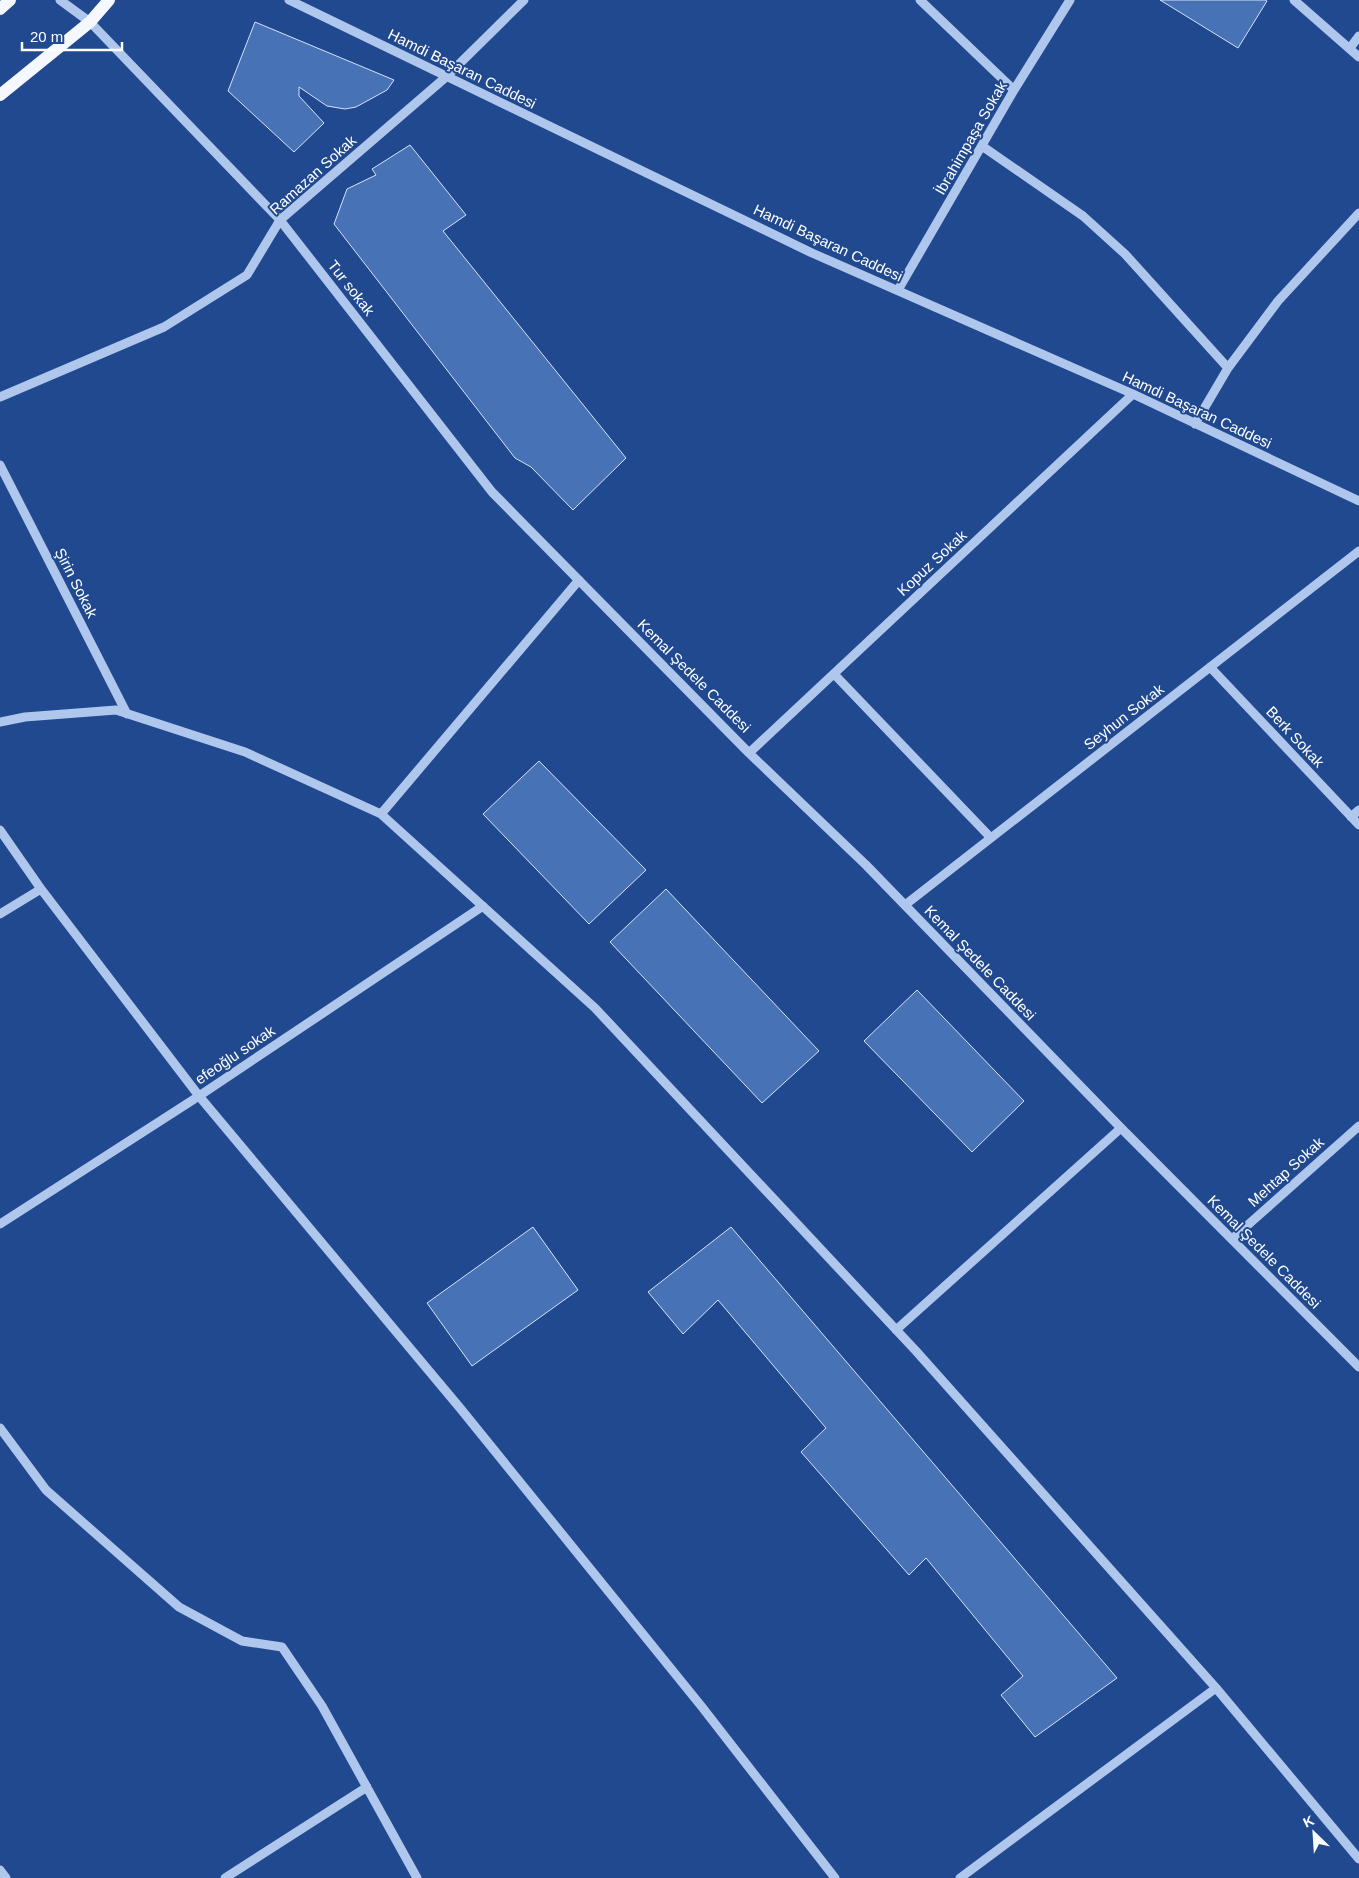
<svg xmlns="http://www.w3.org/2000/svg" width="1359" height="1878" font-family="Arial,sans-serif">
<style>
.building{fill:#4872b6;stroke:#d4e3f9}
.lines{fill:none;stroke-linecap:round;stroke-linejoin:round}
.minor{stroke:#afc7ed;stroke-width:9}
.major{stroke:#f5f8ff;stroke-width:12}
.labels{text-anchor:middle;stroke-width:4;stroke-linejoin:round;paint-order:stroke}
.street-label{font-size:15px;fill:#fff;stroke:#20498f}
</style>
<rect width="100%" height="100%" fill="#20498f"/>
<!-- building -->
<path class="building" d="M1160 0H1265L1267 1 1238 48Z
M255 22 394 80 387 90 356 107 345 109 327 106 299 87V96L324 123 294 152 228 91Z
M410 145 466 215 443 231 626 458 573 510 531 467 515 458 334 224 347 189 376 175 372 169Z
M539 761 646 870 589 924 483 814Z
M666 889 819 1051 762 1103 610 942Z
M917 990 1024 1101 972 1152 864 1041Z
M533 1227 578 1290 472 1366 427 1303Z
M731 1227 1117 1678 1035 1737 1001 1695 1023 1676 926 1558 909 1575 801 1452 826 1428 718 1300 683 1334 648 1292Z"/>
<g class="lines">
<!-- minor -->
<path class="minor" d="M60 0 90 22 280 220 492 492 749 753 866 865 1121 1128 1359 1367
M289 0 812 253 1133 394 1359 501
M920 0 1014 90
M1294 0 1359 57
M1350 48 1359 36
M982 146 1083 216 1125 254 1228 368
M898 290 1014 90 1070 0
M0 397 164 327 247 275 280 220 446 77 524 0
M1195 424 1228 368 1278 301 1359 213
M0 465 127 714
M1210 667 1359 825
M834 674 991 838
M0 722 25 717 116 710 245 752 381 814 595 1008 916 1351 1216 1688 1359 1859
M749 753 1133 394
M381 814 579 580
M1351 817 1359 810
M0 830 41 889
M905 905 1359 551
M0 914 41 889 199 1096 460 1408 702 1707 835 1878
M0 1224 199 1096 483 906
M1232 1239 1359 1126
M896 1330 1121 1128
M0 1428 46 1490 179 1607 242 1641 282 1647 322 1706 417 1878
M0 1870 6 1878
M225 1878 367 1787
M960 1878 1216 1688"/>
<!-- major -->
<path class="major" d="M0 9 10 0
M0 95 90 22 109 0"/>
</g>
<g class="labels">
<!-- street labels -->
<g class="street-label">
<text transform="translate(462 69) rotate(26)" y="5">Hamdi Başaran Caddesi</text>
<text transform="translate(971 138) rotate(-60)" y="5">İbrahimpaşa Sokak</text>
<text transform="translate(313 175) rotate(-42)" y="5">Ramazan Sokak</text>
<text transform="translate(828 243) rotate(25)" y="5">Hamdi Başaran Caddesi</text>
<text transform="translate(351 288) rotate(52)" y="5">Tur sokak</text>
<text transform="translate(1197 410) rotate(25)" y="5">Hamdi Başaran Caddesi</text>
<text transform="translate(932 563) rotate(-43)" y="5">Kopuz Sokak</text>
<text transform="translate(76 583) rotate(63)" y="5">Şirin Sokak</text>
<text transform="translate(694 676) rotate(45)" y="5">Kemal Şedele Caddesi</text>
<text transform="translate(1124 717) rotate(-38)" y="5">Seyhun Sokak</text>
<text transform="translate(1295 737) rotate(47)" y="5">Berk Sokak</text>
<text transform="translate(980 963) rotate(46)" y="5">Kemal Şedele Caddesi</text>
<text transform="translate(235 1055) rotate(-34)" y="5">efeoğlu sokak</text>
<text transform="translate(1286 1172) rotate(-42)" y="5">Mehtap Sokak</text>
<text transform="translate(1264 1252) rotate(45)" y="5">Kemal Şedele Caddesi</text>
</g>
</g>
<!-- north arrow -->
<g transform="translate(1314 1833) rotate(335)" stroke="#20498f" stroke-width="4" paint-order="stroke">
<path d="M0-4L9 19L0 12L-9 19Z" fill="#ffffff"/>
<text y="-8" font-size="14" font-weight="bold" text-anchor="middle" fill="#ffffff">K</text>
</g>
<!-- scale -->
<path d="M22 42v8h100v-8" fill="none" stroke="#ffffff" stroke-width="2.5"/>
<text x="30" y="42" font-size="15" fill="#ffffff" stroke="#20498f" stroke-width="4" paint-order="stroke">20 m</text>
</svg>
